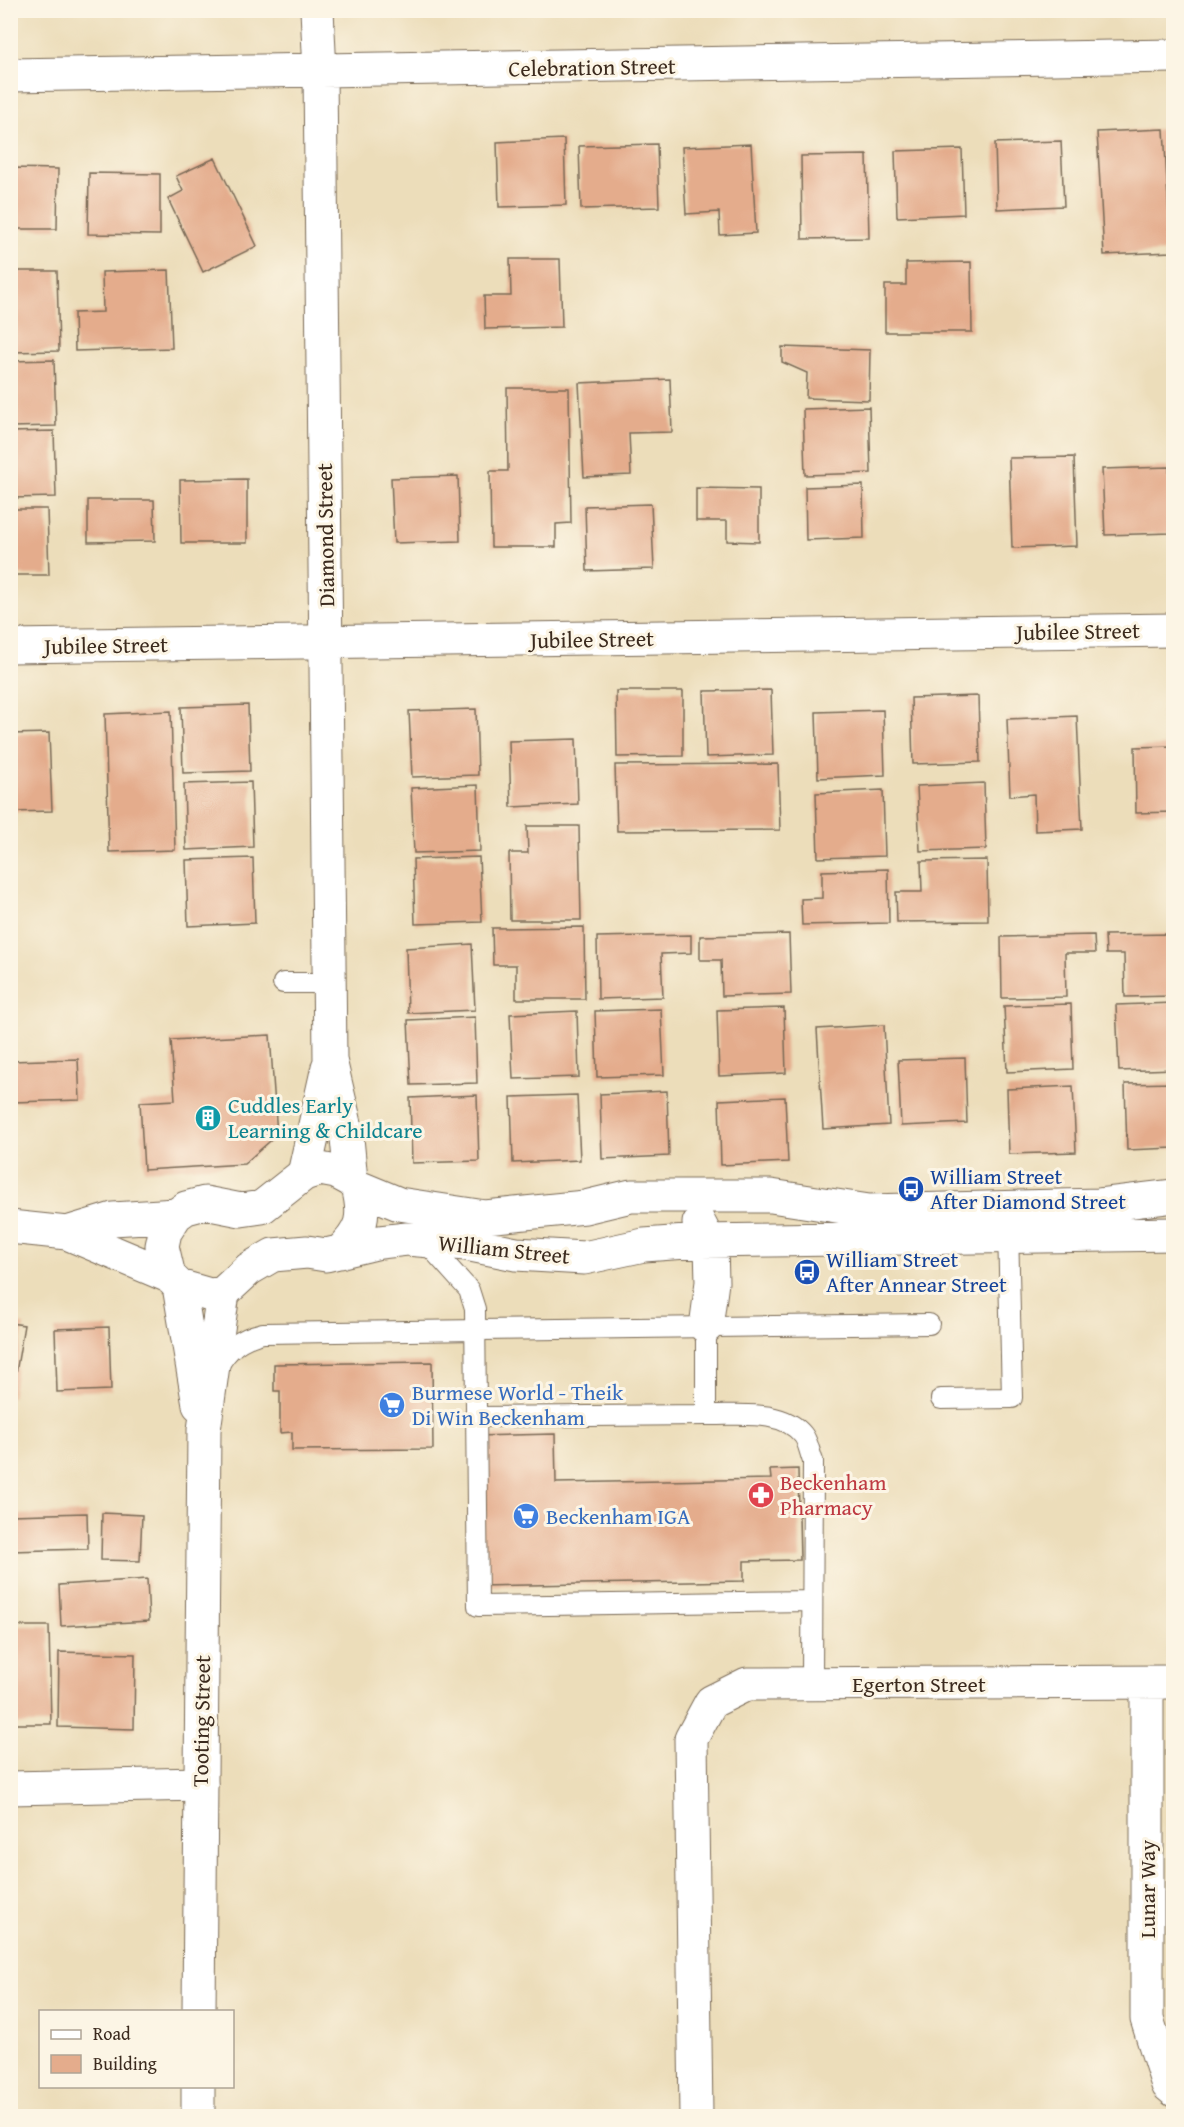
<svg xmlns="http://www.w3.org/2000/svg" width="1184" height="2127" font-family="'Gentium Book Plus',serif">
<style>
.building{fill:#e4ac8c}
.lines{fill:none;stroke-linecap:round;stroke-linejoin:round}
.service-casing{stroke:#796955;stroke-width:22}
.minor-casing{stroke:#796955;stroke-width:35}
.tertiary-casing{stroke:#796955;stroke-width:35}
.primary-casing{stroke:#796955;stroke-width:35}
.service{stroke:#fff;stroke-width:20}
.minor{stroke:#fff;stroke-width:33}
.tertiary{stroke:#fff;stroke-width:33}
.primary{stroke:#fff;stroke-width:33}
.labels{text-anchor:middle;stroke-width:6;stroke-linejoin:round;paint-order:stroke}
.street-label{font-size:22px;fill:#3b2a1e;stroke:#fcf5e5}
.culture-label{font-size:22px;fill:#0d838f;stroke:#fcf5e5;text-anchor:start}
.transit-label{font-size:22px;fill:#164399;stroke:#fcf5e5;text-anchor:start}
.shop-label{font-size:22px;fill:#366cbe;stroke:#fcf5e5;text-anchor:start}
.health-label{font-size:22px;fill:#be3a42;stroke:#fcf5e5;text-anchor:start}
</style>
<rect width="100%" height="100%" fill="#fcf5e5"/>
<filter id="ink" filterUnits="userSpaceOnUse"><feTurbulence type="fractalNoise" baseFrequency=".0167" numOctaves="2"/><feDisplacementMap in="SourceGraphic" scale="12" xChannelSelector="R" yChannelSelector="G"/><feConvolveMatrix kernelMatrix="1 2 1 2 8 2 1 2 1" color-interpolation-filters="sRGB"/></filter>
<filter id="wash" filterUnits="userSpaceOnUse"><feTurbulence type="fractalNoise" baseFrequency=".008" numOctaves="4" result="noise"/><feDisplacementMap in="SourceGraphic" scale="24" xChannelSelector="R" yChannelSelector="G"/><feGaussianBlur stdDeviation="1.35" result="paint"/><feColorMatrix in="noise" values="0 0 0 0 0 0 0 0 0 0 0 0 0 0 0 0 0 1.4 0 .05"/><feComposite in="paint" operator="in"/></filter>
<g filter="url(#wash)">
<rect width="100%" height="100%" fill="#ecddba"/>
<g id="blocks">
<!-- building -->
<path class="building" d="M1164 129 1171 252 1104 255 1097 132Z
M564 139 566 205 499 207 497 142Z
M1061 141 1064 206 997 209 995 143Z
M657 144 659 207 581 209 579 146Z
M751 144 756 233 720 235 719 212 686 214 682 147Z
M962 149 964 214 897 217 895 151Z
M867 155 869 238 802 239 801 156Z
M215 158 257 246 203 272 168 199 183 191 176 176Z
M10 168 58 169 57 229H10Z
M89 173 160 174V235L88 234Z
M510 259H560L562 327 485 329 484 296H511Z
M971 262 972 332H885V285H906V263Z
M169 270 172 348 75 351 74 313 103 312 102 272Z
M10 271H57L59 351 10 352Z
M782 347 870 350 869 400 806 398 807 373 782 362Z
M54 360 56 426 10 427V361Z
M670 379 672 432 629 433 631 475 584 477 579 383Z
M507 388H569L571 523 556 524V547H491L490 471H508Z
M869 407 871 473 805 475 803 409Z
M54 431 56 497 10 498V432Z
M1074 457 1077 546 1012 548 1009 458Z
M1169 467 1171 533 1105 535 1102 469Z
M458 476 460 541 394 543 391 478Z
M247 479V543H181L180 480Z
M863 485 864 538 806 540 805 487Z
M696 488 759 489V542L727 541V521H696Z
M88 500H154L155 541 88 542Z
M651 504 654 569 587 571 585 506Z
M10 509H47L49 575H10Z
M771 690 773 755 706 757 704 691Z
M616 691H683V756L617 757Z
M978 696 980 762 913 764 911 698Z
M248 705 250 771 183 773 181 707Z
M476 709 478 775 412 777 409 711Z
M883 710 885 775 818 778 816 712Z
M171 711 175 850 109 852 105 714Z
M1077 716 1082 829 1035 831 1034 794 1010 796 1007 719Z
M49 733 52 811 10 812V734Z
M576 739 578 804 511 807 509 741Z
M1174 746V812L1136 813 1135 747Z
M778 764 780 830 617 831 615 765Z
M251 782 253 847 186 850 184 784Z
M984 783 986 849 920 851 917 786Z
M478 785 480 851 414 853 411 788Z
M883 790 885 856 818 858 816 793Z
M527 826H579L581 920H510L509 853H528Z
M479 857 482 922 415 924 413 859Z
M253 858 255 923 188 926 186 860Z
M987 860 988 921 897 922 896 892H922L921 861Z
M888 869 889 923 802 925 801 899 822 898V871Z
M584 927 585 999H516V965H493L492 928Z
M789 934 791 994 722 996 721 960H700V936Z
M1174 934V996L1125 997 1124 954H1106L1105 935Z
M691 935V953L661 954 663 997 598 999 597 937Z
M1094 935 1095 953H1065L1066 997 1002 998 1001 937Z
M472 944 475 1010 408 1013 406 948Z
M1174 1003V1069L1119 1071 1116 1005Z
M1071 1004 1073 1069 1007 1072 1004 1006Z
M784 1008 786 1073 719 1076 717 1010Z
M661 1009 664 1075 597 1077 595 1011Z
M577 1011 579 1077 513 1079 510 1014Z
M475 1017 477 1083 411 1085 408 1020Z
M884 1025 889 1125 823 1129 817 1029Z
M270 1035 277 1135 244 1164 144 1170 140 1102 175 1100 171 1040Z
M965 1058 967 1123 901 1126 898 1060Z
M78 1059 80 1100 13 1102 11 1061Z
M1174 1083V1148L1127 1150 1125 1084Z
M1073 1086 1076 1152 1009 1154 1007 1089Z
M667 1091 669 1156 602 1159 600 1094Z
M477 1095 479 1161 412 1163 410 1098Z
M577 1095 580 1160 513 1163 511 1097Z
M785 1097 788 1162 721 1165 719 1100Z
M10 1323 24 1325 12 1397H10Z
M109 1327 111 1390 57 1392 55 1329Z
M432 1362 433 1449 292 1450V1432L280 1433V1391H274V1364Z
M555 1434 556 1483 771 1479 770 1470 798 1469 800 1560 744 1561V1581L479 1586 475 1436Z
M87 1513 88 1549 10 1551V1515Z
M102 1513 142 1515 140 1561 101 1560Z
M147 1579 149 1621 61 1626 59 1585Z
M10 1626H49L51 1724H10Z
M59 1652 135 1654 134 1729 58 1727Z"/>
</g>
</g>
<g filter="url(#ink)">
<use href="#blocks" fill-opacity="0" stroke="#796955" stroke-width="1.5"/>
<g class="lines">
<defs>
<path id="service" d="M283 983H329
M425 1241 469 1290 475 1309 478 1606 812 1601
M706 1327V1415C736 1416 782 1408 803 1435 808 1441 810 1454 813 1461L812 1684
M217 1368C228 1348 241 1338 263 1333L929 1324
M941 1399 1012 1398 1008 1228
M474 1417 706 1415"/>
<path id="minor" d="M317 10 320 72 330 1060 346 1128 351 1180
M10 75 1174 56
M10 646 1174 630
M304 1174 328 1067
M1147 1683V2019L1168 2085 1174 2090
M10 1788 201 1784
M696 2116 691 1739 711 1702 747 1684 1174 1682"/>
<path id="tertiary" d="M179 1286 199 1405
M199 2012 204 1430 223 1293
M198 2116V2086"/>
<path id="primary" d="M1174 1196 1099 1205 869 1211 771 1196H631L585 1207 485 1217 399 1204 358 1187 351 1180 336 1172 320 1169 304 1174 262 1207 241 1210 205 1203 186 1208 176 1215 165 1232 162 1246 169 1276 179 1286 210 1295 223 1293 249 1269 273 1255 307 1252 326 1255 380 1242 407 1239 466 1244 516 1254 584 1258 644 1245 701 1241 1174 1234
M699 1223 711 1246 712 1282 706 1327
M10 1227 67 1233 169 1276
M67 1233 113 1219 176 1215
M340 1252C362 1231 366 1218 358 1187"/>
</defs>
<!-- service casing -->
<use href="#service" class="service-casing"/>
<!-- minor casing -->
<use href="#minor" class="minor-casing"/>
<!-- tertiary casing -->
<use href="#tertiary" class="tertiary-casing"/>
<!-- primary casing -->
<use href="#primary" class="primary-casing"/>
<!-- service -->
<use href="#service" class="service"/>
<!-- minor -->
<use href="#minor" class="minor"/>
<!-- tertiary -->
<use href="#tertiary" class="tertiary"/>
<!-- primary -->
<use href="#primary" class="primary"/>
</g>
</g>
<!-- icons -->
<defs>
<symbol id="building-disc" viewBox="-11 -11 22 22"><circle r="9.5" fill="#0f9aa8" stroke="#fcf5e5"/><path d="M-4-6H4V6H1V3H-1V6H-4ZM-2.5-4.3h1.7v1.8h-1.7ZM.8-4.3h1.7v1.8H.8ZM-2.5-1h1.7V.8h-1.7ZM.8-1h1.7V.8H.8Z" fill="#fff"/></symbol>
<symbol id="bus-disc" viewBox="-11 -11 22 22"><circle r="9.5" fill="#1a4fb4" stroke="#fcf5e5"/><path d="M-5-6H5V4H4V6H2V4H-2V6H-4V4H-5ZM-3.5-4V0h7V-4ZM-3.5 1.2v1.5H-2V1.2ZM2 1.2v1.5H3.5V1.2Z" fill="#fff"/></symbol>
<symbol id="supermarket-disc" viewBox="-11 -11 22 22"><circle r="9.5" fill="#3f7fe0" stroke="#fcf5e5"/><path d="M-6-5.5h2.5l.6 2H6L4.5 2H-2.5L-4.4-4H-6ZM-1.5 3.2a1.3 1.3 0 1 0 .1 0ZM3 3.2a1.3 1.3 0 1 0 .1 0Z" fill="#fff"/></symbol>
<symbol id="pharmacy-disc" viewBox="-11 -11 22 22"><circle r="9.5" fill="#e0444e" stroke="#fcf5e5"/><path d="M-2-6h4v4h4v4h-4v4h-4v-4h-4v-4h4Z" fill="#fff"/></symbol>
</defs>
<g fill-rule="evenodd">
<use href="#building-disc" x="193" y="1103" width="30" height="30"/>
<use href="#bus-disc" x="896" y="1174" width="30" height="30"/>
<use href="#bus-disc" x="792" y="1257" width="30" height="30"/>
<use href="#supermarket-disc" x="377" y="1390" width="30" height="30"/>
<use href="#pharmacy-disc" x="746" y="1480" width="30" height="30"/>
<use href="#supermarket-disc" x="511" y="1501" width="30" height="30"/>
</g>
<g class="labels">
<!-- street labels -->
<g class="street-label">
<text transform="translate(592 67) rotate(-1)" y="8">Celebration Street</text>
<text transform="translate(325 535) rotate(-91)" y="8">Diamond Street</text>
<text transform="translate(1078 631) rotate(-1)" y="8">Jubilee Street</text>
<text transform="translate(592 639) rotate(-1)" y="8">Jubilee Street</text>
<text transform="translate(106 645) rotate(-1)" y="8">Jubilee Street</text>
<text transform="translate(504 1249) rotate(6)" y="8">William Street</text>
<text x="919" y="1692">Egerton Street</text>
<text transform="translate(201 1721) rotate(-89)" y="8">Tooting Street</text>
<text transform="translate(1147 1889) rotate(-90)" y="8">Lunar Way</text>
</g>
<!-- culture labels -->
<g class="culture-label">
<text x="228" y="1113">Cuddles Early<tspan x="228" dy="25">Learning &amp; Childcare</tspan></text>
</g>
<!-- transit labels -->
<g class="transit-label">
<text x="930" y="1184">William Street<tspan x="930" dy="25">After Diamond Street</tspan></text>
<text x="826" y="1267">William Street<tspan x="826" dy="25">After Annear Street</tspan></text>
</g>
<!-- shop labels -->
<g class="shop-label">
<text x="412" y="1400">Burmese World - Theik<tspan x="412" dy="25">Di Win Beckenham</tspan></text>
<text x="546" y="1524">Beckenham IGA</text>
</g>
<!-- health labels -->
<g class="health-label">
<text x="780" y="1490">Beckenham<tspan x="780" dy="25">Pharmacy</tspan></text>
</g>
</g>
<!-- margin -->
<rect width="1184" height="2127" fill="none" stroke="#fcf5e5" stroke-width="36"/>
<!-- legend -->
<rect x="39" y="2010" width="195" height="78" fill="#fcf5e5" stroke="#afa495" stroke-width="1.5"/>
<rect x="51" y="2030" width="30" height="9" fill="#ffffff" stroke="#afa495" stroke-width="1.5"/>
<text x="93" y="2040" font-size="18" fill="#3b2a1e">Road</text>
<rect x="51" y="2055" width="30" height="18" fill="#e4ac8c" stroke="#afa495" stroke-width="1.5"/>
<text x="93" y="2070" font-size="18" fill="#3b2a1e">Building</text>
</svg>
